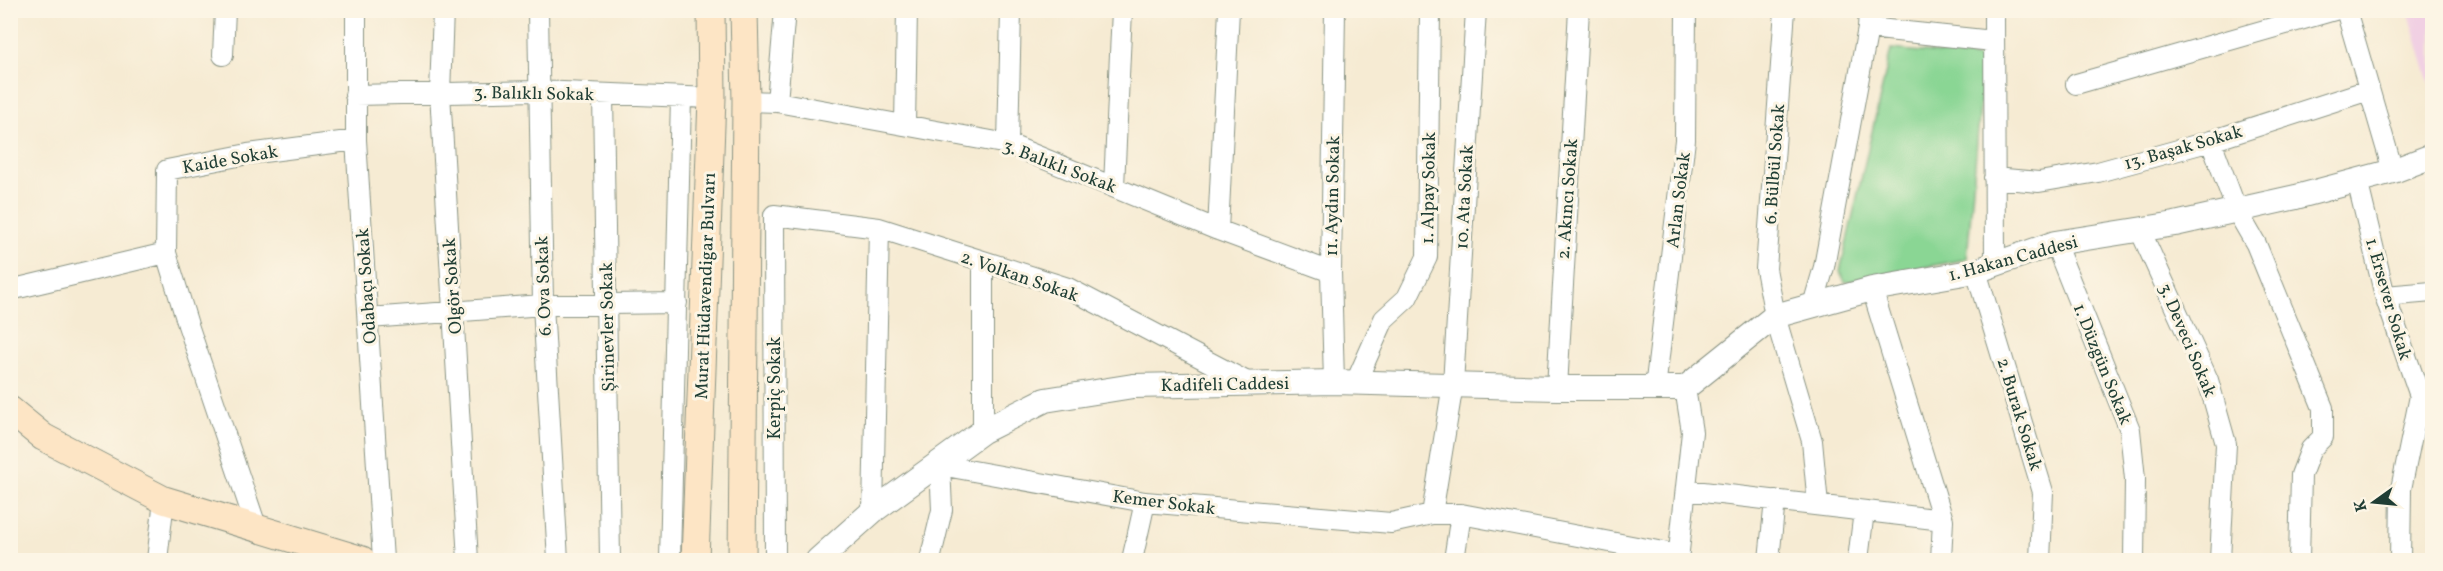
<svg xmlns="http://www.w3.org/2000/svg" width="2443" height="571" font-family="Vollkorn,serif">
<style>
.built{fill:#f1d0e3}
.green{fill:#8ad694;stroke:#548a64;stroke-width:1.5}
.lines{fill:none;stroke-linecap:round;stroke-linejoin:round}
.minor-casing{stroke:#8a9484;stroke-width:22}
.tertiary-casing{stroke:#8a9484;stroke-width:26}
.secondary-casing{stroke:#8a9484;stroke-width:29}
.minor{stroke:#fff;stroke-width:20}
.tertiary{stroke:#fff;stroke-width:24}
.secondary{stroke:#fde5c5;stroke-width:27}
.labels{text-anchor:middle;stroke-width:6;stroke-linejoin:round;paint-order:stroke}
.street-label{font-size:18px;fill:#1f3d34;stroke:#fcf5e5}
</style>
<rect width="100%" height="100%" fill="#fcf5e5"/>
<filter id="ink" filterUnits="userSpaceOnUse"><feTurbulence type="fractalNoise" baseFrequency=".0167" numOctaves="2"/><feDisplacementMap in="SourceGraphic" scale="12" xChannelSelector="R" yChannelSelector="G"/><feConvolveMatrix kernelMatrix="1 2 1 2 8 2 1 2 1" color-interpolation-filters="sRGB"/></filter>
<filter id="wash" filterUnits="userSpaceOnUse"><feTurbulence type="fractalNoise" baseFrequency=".008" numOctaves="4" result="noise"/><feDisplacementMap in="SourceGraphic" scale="24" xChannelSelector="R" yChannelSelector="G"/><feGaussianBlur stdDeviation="1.35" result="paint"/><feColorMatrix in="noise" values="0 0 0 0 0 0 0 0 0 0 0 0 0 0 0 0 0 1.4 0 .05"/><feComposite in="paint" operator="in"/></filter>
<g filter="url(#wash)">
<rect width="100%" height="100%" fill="#f6ebd3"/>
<!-- built -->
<path class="built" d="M2408 11H2432V91Z"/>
<!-- green -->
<path class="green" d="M1891 49 1984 58 1967 259 1845 282 1840 271Z"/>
</g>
<g filter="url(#ink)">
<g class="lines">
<defs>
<path id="minor" d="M356 10V140L383 560
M443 10 440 93 468 560
M538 10 543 305 558 560
M1785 10 1766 269 1775 316 1812 441 1818 505
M1994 10 1995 264
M2346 10 2393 171
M1868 28 1993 41
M223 55 225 10
M2076 84 2335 10
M603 94 610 560
M355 95 538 91 712 98
M746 101 777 102 1008 144 1218 230 1331 272
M777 102 785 10
M905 125 907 10
M2211 141 2237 211 2256 244 2323 408V437L2311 449 2301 475 2299 560
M1008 144 1011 10
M1994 178 2039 182 2098 172 2211 141 2369 90
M2357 180 2385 296 2420 396 2401 489 2400 560
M1114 186 1122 10
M1218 230 1229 10
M2140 230 2208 380 2226 444 2220 560
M2055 243 2130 430 2135 479 2134 560
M166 253 188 325 257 529
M983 263V431
M1976 271 2043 492 2040 560
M1872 289 1943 520 1941 560
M10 290 166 253 167 170 248 154 356 140
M2385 296 2432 292
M1813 305 1824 267 1868 28 1869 10
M369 318 543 305 677 303
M1334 382 1331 272 1335 10
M1356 382 1384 319 1407 298 1427 257 1430 10
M1557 388 1579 10
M1655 389 1685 140 1686 10
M1686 490 1943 520
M873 511 879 228
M1432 514 1453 384 1476 10
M157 560 164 500
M670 560 681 97
M775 560 774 215 879 228 1068 288 1251 384
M930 560 942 510 940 465 1145 502 1391 523 1432 514H1461
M1132 560 1145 502
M1454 560 1461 514 1679 555
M1678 560 1692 432 1685 388
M1769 560 1775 500
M1858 560 1864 511"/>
<path id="tertiary" d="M818 560 873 511 983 431 1045 400 1133 386 1334 382 1557 388H1685L1775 316 1872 289 1976 271 2055 243 2175 224 2296 197 2393 171 2432 156"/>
<path id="secondary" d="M10 410 43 437 164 500 362 560
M695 560 712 98 711 10
M742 560 746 101 744 10"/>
</defs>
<!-- minor casing -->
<use href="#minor" class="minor-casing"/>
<!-- tertiary casing -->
<use href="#tertiary" class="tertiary-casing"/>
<!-- secondary casing -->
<use href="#secondary" class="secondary-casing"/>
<!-- minor -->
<use href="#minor" class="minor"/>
<!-- tertiary -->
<use href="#tertiary" class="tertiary"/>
<!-- secondary -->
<use href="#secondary" class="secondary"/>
</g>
</g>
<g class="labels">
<!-- street labels -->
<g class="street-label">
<text transform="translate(534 93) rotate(1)" y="6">3. Balıklı Sokak</text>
<text transform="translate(2183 147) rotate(-16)" y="6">13. Başak Sokak</text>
<text transform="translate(230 159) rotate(-10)" y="6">Kaide Sokak</text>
<text transform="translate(1774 164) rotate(-86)" y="6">6. Bülbül Sokak</text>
<text transform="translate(1060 166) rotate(21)" y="6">3. Balıklı Sokak</text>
<text transform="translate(1428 188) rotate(-89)" y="6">1. Alpay Sokak</text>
<text transform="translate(1332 196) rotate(-89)" y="6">11. Aydın Sokak</text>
<text transform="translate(1464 197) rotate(-87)" y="6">10. Ata Sokak</text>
<text transform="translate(1567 199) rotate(-86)" y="6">2. Akıncı Sokak</text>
<text transform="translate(1678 200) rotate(-83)" y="6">Arlan Sokak</text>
<text transform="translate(2013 258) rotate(-15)" y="6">1. Hakan Caddesi</text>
<text transform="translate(1020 276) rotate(19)" y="6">2. Volkan Sokak</text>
<text transform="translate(366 286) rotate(-94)" y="6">Odabaçı Sokak</text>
<text transform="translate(452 286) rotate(-94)" y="6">Olgör Sokak</text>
<text transform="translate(543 286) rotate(-92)" y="6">6. Ova Sokak</text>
<text transform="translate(705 286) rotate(-88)" y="6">Murat Hüdavendigar Bulvarı</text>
<text transform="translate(2389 299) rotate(74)" y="6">1. Ersever Sokak</text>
<text transform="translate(607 327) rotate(-91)" y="6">Şirinevler Sokak</text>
<text transform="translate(2188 340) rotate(67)" y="6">3. Deveci Sokak</text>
<text transform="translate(2103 364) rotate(68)" y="6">1. Düzgün Sokak</text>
<text transform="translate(1225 384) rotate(-1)" y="6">Kadifeli Caddesi</text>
<text transform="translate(774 388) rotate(-90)" y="6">Kerpiç Sokak</text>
<text transform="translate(2020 414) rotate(73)" y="6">2. Burak Sokak</text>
<text transform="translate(1164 502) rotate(7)" y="6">Kemer Sokak</text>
</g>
</g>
<!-- margin -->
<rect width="2443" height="571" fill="none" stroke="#fcf5e5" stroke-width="36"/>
<!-- north arrow -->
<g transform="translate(2374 502) rotate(255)" stroke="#fcf5e5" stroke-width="4.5" paint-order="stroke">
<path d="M0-4.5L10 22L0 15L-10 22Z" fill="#1f3d34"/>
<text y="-9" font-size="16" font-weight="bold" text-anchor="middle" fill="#1f3d34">K</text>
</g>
</svg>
